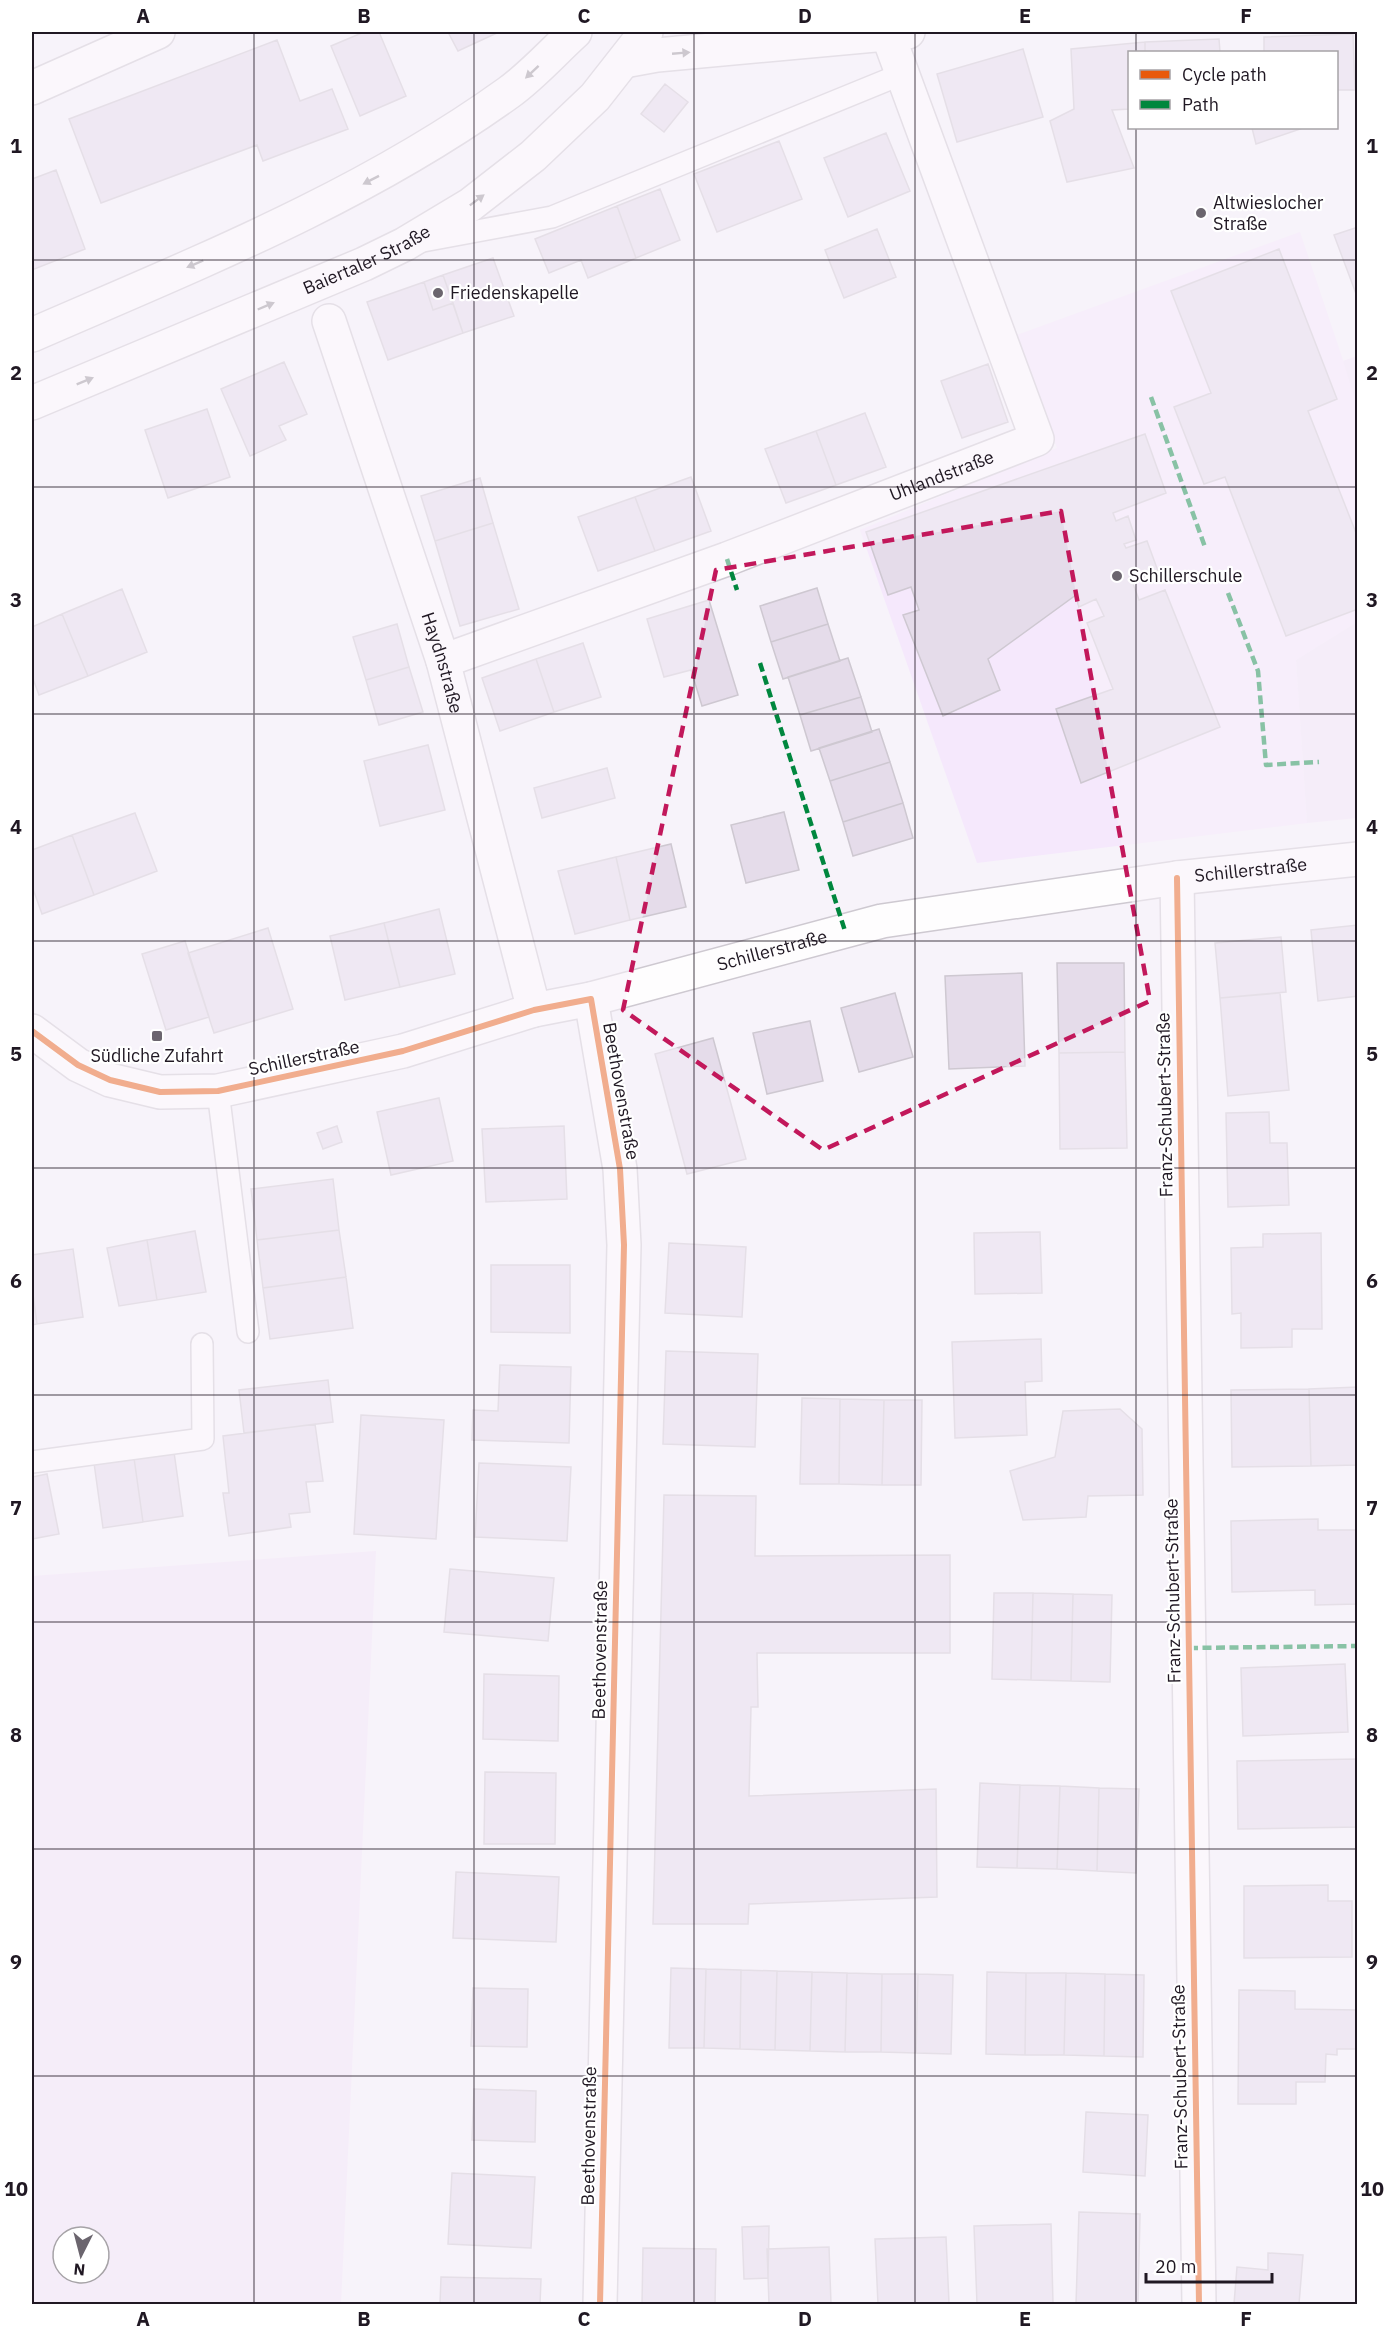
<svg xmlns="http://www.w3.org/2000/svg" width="1389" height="2336" font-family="'IBM Plex Sans',sans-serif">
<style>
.built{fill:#f5e8fc}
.green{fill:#f2e6f9;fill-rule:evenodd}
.building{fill:#e5dcea;stroke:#cec8d1;stroke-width:1.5}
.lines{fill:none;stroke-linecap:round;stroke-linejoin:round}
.lane-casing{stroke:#cec9d1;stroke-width:24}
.street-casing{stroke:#cec9d1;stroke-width:36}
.secondary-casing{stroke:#cec9d1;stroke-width:36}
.lane{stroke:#fefdfe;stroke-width:21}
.street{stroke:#fefdfe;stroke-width:33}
.secondary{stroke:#fefdfe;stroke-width:33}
.quiet{stroke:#00873e;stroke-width:4.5;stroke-dasharray:9 4.5;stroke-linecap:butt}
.cycleway-casing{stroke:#fff;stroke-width:10}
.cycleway{stroke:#e8590c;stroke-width:6}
.oneway{fill:#9a969b}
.marked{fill:none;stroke:#c2185b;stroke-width:4.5;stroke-dasharray:12 8;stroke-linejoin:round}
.grid{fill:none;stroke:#201823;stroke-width:1.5;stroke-opacity:0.55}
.poi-dot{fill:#6b656e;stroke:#fff;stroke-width:2}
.labels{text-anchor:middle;stroke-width:4.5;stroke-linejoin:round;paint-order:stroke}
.poi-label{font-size:18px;fill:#201823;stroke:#fff;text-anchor:start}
.street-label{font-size:18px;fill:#201823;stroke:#fff}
.neatline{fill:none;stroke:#201823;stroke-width:2}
.grid-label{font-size:20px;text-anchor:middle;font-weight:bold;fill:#201823}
</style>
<rect width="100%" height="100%" fill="#f7f3fa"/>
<!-- built -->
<path class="built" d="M1300 232 1358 405 1357 622 1296 660 1307 823 977 863 860 530 1057 448 1017 335Z"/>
<!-- green -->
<path class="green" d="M1357 356H1358L1357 405 1343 361Z
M1357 622V818L1307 823 1296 660Z
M376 1551 341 2304H32V1576ZM63 2237H99V2273H63Z"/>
<!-- building -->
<path class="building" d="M364 32H379L406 96 360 116 331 46Z
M448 32H499L458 51Z
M1353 34 1355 90H1336V52H1264V37Z
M1219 39 1220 52H1145V42Z
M277 40 300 101 332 89 348 129 263 161 257 145 101 203 69 119Z
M1145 42V52H1130V109L1112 110 1134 168 1067 182 1050 121 1074 109 1071 49Z
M1023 49 1043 117 957 142 937 74Z
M665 84 688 102 664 132 641 114Z
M1252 128H1303L1256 144Z
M886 133 910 191 848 217 824 158Z
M779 141 802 199 717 232 694 174Z
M56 170 85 249 32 270V179Z
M660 189 680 240 636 258 617 206Z
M617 206 636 258 588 278 581 260 549 273 535 239Z
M1358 227V299L1334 235Z
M877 229 896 277 844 298 825 250Z
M1279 249 1337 399 1308 411 1358 538V609L1286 636 1225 477 1204 484 1174 407 1211 393 1171 291Z
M493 258 514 316 463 333 443 275Z
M443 275 453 303 433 310 424 282Z
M424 282 433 310 453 303 463 333 388 360 367 302Z
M284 362 307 414 279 426 286 440 250 456 221 389Z
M988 364 1008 422 962 438 941 381Z
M207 409 230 477 168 498 145 430Z
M865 413 886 467 836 485 816 431Z
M816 431 836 485 786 503 765 449Z
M1145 434 1166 493 1113 513 1116 521 1128 516 1136 540 1124 544 1126 548 1147 541 1158 571 1132 581 1139 600 1165 590 1220 727 1081 783 1056 709 1113 689 1087 623 1104 616 1096 599 1079 607 1076 595 988 659 1000 690 943 716 903 615 919 610 911 587 888 595 866 532Z
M691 477 711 531 655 551 635 497Z
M480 478 493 523 435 541 421 496Z
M635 497 655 551 598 571 578 517Z
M493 523 519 609 460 626 435 541Z
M817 588 828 624 771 642 760 606Z
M122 589 147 652 88 676 62 614Z
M709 600 738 695 702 706 691 670 664 677 647 619Z
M62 614 88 676 39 695 32 676V627Z
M397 624 409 667 366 680 353 637Z
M828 624 840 661 783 679 771 642Z
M583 643 601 697 554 712 536 659Z
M848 658 861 697 800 715 788 677Z
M536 659 554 712 500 731 482 678Z
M409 667 423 712 379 725 366 680Z
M861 697 872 732 811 751 800 715Z
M879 729 890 762 830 781 819 748Z
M428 745 445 810 380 826 364 761Z
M890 762 903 803 843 822 830 781Z
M607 768 615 798 542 818 534 788Z
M903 803 913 838 853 856 843 822Z
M784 812 799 870 746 883 731 825Z
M135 813 157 871 94 895 72 835Z
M72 835 94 895 42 914 32 886V850Z
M671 844 686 907 630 920 616 857Z
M616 857 630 920 575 934 558 871Z
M439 909 455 974 400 987 384 923Z
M384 923 400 987 345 1000 330 936Z
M1358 925V996L1318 1001 1311 930Z
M268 928 293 1009 214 1033 188 953Z
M1281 937 1286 992 1220 998 1215 943Z
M185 941 209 1017 166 1030 142 954Z
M1057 963H1124L1125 1052 1059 1053Z
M1022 973 1025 1066 949 1069 945 976Z
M895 993 913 1057 859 1072 841 1008Z
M1280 993 1289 1090 1228 1096 1220 998Z
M810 1021 823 1081 767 1094 753 1033Z
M713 1038 746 1159 687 1174 655 1054Z
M1125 1052 1127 1148 1060 1149 1059 1053Z
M439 1098 453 1161 391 1175 377 1112Z
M1269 1112 1270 1143H1287L1289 1205 1228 1207 1226 1113Z
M337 1126 342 1142 323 1149 317 1133Z
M564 1126 567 1199 486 1202 482 1129Z
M333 1179 339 1230 257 1240 251 1189Z
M339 1230 346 1277 263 1288 257 1240Z
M195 1231 206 1292 157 1300 147 1240Z
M1040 1232 1042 1293 975 1294 974 1233Z
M1321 1233 1322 1329H1292V1347L1241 1348V1313L1232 1314 1231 1248 1263 1247V1234Z
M147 1240 157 1300 119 1306 107 1248Z
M669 1243 746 1247 742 1317 665 1313Z
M73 1249 83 1317 37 1324 32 1287V1255Z
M491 1265H570V1333L491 1332Z
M346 1277 353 1328 270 1339 263 1288Z
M32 1287 37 1324 32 1325Z
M1041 1339 1042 1381 1025 1382 1027 1435 955 1438 952 1342Z
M666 1351 758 1354 755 1447 663 1444Z
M500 1365 571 1367 569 1443 472 1440 473 1410 498 1411Z
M328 1380 333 1422 244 1433 239 1390Z
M1358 1387V1465L1311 1466 1309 1389Z
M1309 1389 1311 1466 1232 1467 1231 1390Z
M802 1398 840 1399 839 1484H800Z
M840 1399 884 1400 882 1485 839 1484Z
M884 1400H922L921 1485H882Z
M1120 1409 1142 1429 1143 1495 1088 1496 1086 1517 1023 1520 1010 1471 1055 1457 1063 1411Z
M361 1415 444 1420 436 1539 354 1534Z
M315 1424 323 1481 306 1482 310 1512 289 1514 291 1527 229 1536 223 1493H229L223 1436Z
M174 1452 183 1516 143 1522 134 1458Z
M134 1458 143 1522 103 1528 94 1463Z
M479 1463 571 1467 567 1541 475 1537Z
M47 1474 59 1534 32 1539V1477Z
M664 1495 756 1496 755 1556 950 1555V1653H757L758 1707H751L749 1796 936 1789 937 1897 749 1904 748 1924H653Z
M1318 1519V1530H1358V1604L1315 1605V1590L1232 1592 1231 1521Z
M450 1569 554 1578 548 1641 444 1632Z
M994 1593H1033L1031 1680 992 1679Z
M1033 1593 1073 1594 1071 1681 1031 1680Z
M1073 1594 1112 1595 1110 1682 1071 1681Z
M1345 1664 1348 1732 1243 1736 1241 1668Z
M484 1674 559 1676 558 1741 483 1739Z
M1358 1759V1827L1238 1829 1237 1761Z
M485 1772 556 1773 555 1844H484Z
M980 1783 1020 1785 1017 1868 977 1867Z
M1020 1785 1060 1786 1057 1869 1017 1868Z
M1060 1786 1099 1788 1097 1871 1057 1869Z
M1099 1788 1139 1789 1136 1873 1097 1871Z
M456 1872 559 1877 556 1942 453 1938Z
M1328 1885V1901H1352V1957L1244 1958V1886Z
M671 1968 706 1969 704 2048H669Z
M706 1969 741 1970 740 2049 704 2048Z
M741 1970 777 1971 775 2050 740 2049Z
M777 1971 812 1972 810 2051 775 2050Z
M812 1972 847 1973 845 2052 810 2051Z
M987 1972 1026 1973 1025 2055 986 2054Z
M847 1973 882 1974 881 2052H845Z
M1026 1973H1066L1064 2055H1025Z
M1066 1973 1105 1974 1104 2056 1064 2055Z
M882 1974H918L916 2053 881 2052Z
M918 1974 953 1975 951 2054 916 2053Z
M1105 1974 1144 1975 1143 2057 1104 2056Z
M473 1988 528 1989 527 2047 471 2046Z
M1239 1990 1295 1991V2009L1358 2010V2049H1337V2055L1326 2054 1325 2082H1296V2104H1238Z
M474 2089 536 2091 535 2142 472 2140Z
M1086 2112 1148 2115 1145 2176 1083 2172Z
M452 2173 535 2177 531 2248 448 2244Z
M1079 2212 1140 2214 1138 2304H1076Z
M1051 2224 1053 2304H977L974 2226Z
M769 2226 768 2278 744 2279 742 2227Z
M946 2237 949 2303 878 2304 875 2239Z
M829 2247 831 2304H769L767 2249Z
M643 2248 716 2249 715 2304H642Z
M1268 2253 1303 2255 1299 2304H1234L1237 2267 1268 2270Z
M441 2277 541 2279 540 2304H440Z"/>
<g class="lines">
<defs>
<path id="lane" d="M423 241 552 217 902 74
M218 1091 248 1332
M32 1462 203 1439 202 1344"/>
<g id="street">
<path d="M624 61 657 55 908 32"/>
<path d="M32 88 158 32"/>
<path id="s1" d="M329 321 443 661 534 1010"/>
<path id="s2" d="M443 661 727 559 1037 439 888 35"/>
<path d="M1177 878 1199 2304"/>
<path d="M591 999 620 1169 624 1245 600 2304"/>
<path id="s3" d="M32 1031 78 1065 110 1080 160 1092 218 1091 403 1051 534 1010 591 999 882 921 1177 878 1358 859"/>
</g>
<g id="secondary">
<path d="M32 335C195 264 362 198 508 93 532 76 553 52 575 32"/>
<path id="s4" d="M32 403 364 264 405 244 470 205 533 156 595 97 646 32"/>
</g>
</defs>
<!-- lane casing -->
<use href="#lane" class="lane-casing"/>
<!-- street casing -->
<use href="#street" class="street-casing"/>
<!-- secondary casing -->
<use href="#secondary" class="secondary-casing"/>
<!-- lane -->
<use href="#lane" class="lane"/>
<!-- street -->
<use href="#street" class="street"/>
<!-- secondary -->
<use href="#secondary" class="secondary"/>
<!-- quiet -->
<path class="quiet" d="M1151 397 1205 547
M727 559 737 590
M1228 593 1258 671 1266 765 1319 762
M760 663 845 931
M1189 1648 1358 1646"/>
<defs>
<path id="cycleway" d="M1177 878 1199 2304
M32 1031 78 1065 110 1080 160 1092 218 1091 403 1051 534 1010 591 999 620 1169 624 1245 600 2304"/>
</defs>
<!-- cycleway casing -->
<use href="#cycleway" class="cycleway-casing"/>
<!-- cycleway -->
<use href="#cycleway" class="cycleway"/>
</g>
<!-- one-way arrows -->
<defs><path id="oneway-solid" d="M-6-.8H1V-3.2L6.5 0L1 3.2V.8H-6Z" transform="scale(1.5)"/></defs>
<g class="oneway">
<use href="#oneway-solid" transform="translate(681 53) rotate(-5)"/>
<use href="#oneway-solid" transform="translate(532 72) rotate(137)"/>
<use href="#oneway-solid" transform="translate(371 180) rotate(153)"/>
<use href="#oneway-solid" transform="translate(477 200) rotate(-37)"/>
<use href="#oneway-solid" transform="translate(195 264) rotate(157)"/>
<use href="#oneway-solid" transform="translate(266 306) rotate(-23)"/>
<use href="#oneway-solid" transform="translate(85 381) rotate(-22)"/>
</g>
<!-- marked area -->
<path d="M0 0H1389V2336H0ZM1061 511 1150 1001 823 1150 623 1010 716 570Z" fill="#f7f3fa" fill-opacity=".55" fill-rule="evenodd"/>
<path class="marked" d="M1061 511 1150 1001 823 1150 623 1010 716 570Z"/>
<!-- grid -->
<path class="grid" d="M254 32V2304M474 32V2304M694 32V2304M915 32V2304M1136 32V52M1136 128V2304M32 260H1358M32 487H1358M32 714H1358M32 941H1358M32 1168H1358M32 1395H1358M32 1622H1358M32 1849H1358M32 2076H1358"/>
<!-- markers -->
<g class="poi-dot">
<circle cx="1201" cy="213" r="6"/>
<circle cx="438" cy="293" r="6"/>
<circle cx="1117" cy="576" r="6"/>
<rect x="151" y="1030" width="12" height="12" rx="3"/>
</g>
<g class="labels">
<!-- poi labels -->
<g class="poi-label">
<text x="1213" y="209">Altwieslocher<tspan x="1213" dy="21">Straße</tspan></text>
<text x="450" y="299">Friedenskapelle</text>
<text x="1129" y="582">Schillerschule</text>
<text x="157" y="1062" text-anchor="middle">Südliche Zufahrt</text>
</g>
<!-- street labels -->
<g class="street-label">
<text dy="6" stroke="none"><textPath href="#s4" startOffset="364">Baiertaler Straße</textPath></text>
<text dy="6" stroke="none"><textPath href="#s2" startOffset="532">Uhlandstraße</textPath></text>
<text dy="6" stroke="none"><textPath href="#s1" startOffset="360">Haydnstraße</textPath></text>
<text dy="6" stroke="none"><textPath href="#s3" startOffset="1260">Schillerstraße</textPath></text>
<text dy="6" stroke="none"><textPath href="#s3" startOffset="774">Schillerstraße</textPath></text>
<text transform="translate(304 1058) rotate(-12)" y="6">Schillerstraße</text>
<text transform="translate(621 1091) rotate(80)" y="6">Beethovenstraße</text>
<text transform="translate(1165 1105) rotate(-91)" y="6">Franz-Schubert-Straße</text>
<text transform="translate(1173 1591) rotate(-91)" y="6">Franz-Schubert-Straße</text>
<text transform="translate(600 1650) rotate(-89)" y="6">Beethovenstraße</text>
<text transform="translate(1180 2077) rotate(-91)" y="6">Franz-Schubert-Straße</text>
<text transform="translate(589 2136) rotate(-89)" y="6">Beethovenstraße</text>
</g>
</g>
<!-- border -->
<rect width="1389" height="2336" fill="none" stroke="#ffffff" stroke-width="66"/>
<!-- legend -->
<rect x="1128" y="51" width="210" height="78" fill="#ffffff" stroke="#a6a3a7" stroke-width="1.5"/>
<rect x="1140" y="70" width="30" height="9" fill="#e8590c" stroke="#a6a3a7" stroke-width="1.5"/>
<text x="1182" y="81" font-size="18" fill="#201823">Cycle path</text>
<rect x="1140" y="100" width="30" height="9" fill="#00873e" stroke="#a6a3a7" stroke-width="1.5"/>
<text x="1182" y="111" font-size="18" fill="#201823">Path</text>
<!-- north arrow -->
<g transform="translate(81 2255) rotate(186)"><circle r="28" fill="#ffffff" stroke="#a6a3a7" stroke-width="1.5"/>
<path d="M0-4.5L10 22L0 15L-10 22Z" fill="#6b656e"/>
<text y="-9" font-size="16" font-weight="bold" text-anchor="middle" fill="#201823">N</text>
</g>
<!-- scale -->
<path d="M1146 2273v9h126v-9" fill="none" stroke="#201823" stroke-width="3"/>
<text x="1155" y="2273" font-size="18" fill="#201823" stroke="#ffffff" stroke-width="4.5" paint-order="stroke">20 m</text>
<rect x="33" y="33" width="1323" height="2270" class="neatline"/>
<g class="grid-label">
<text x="143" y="23">A</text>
<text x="364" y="23">B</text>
<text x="584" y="23">C</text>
<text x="805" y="23">D</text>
<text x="1025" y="23">E</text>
<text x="1246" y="23">F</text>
<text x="16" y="153">1</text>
<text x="1372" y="153">1</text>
<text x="16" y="380">2</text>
<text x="1372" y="380">2</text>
<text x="16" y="607">3</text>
<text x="1372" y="607">3</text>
<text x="16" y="834">4</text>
<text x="1372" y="834">4</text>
<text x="16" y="1061">5</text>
<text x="1372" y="1061">5</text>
<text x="16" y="1288">6</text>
<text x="1372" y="1288">6</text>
<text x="16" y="1515">7</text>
<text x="1372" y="1515">7</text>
<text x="16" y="1742">8</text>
<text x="1372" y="1742">8</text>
<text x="16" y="1969">9</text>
<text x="1372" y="1969">9</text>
<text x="16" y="2196">10</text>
<text x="1372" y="2196">10</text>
<text x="143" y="2326">A</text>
<text x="364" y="2326">B</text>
<text x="584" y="2326">C</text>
<text x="805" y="2326">D</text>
<text x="1025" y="2326">E</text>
<text x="1246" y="2326">F</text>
</g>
</svg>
